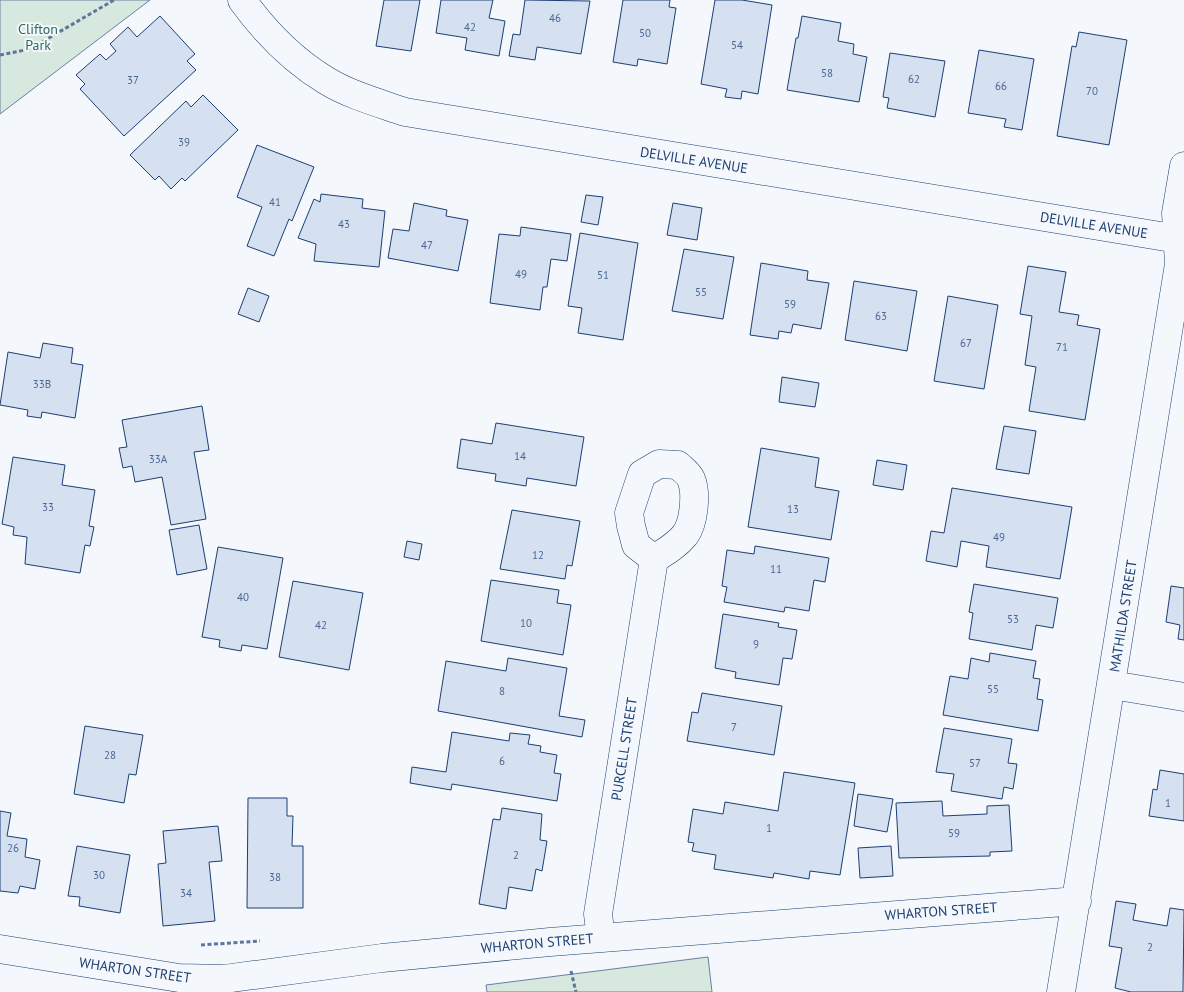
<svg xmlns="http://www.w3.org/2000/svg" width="1184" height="992" font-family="'PT Sans',sans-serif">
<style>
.green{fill:#d7e8df;stroke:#687fa3}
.building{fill:#d5e0f0;stroke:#1d3f73}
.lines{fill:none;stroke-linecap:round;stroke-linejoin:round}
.minor-casing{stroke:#1d3f73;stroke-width:29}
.path{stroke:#5e769c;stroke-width:3;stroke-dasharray:4 2.5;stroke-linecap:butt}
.minor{stroke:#f4f7fb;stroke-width:28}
.labels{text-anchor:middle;stroke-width:4;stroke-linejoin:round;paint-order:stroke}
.number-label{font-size:11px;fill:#4b6792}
.park-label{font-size:14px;fill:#2c6c60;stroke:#f4f7fb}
.street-label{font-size:14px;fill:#1d3f73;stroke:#f4f7fb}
</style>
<rect width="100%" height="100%" fill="#f4f7fb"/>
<!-- green -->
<path class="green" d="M0 0H150L0 114Z
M708 957 712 992H487L486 985Z"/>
<!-- building -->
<path class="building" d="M384 0H420L411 51 376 46Z
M441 0H493L489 18 505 21 499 56 465 50 467 38 436 33Z
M525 0 590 1 581 54 537 47 535 60 509 56 513 34 520 35Z
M623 0H670L669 7 676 8 667 64 638 59 637 66 613 62Z
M715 0H742L772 5 758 94 742 91 741 99 725 97 727 89 701 84Z
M160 16 195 54 187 61 196 70 124 136 80 89 85 84 76 75 100 54 106 60 116 51 110 44 128 27 137 37Z
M802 16 841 23 838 41 854 44 853 54 867 57 859 102 787 90 796 38H798Z
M1079 32 1127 40 1109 145 1057 136 1072 46 1076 47Z
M979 50 1034 59 1022 130 1004 127 1006 119 968 113Z
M890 53 945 61 935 117 887 108 889 98 883 97Z
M203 95 238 130 185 181 182 178 171 189 159 176 155 180 130 155 186 101 191 107Z
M257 145 314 167 292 221 289 219 274 256 247 246 262 207 237 197Z
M321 194 363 199 362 208 385 211 379 267 314 261 316 244 298 238 314 199 320 202Z
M586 195 603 197 598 225 581 222Z
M414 203 447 210 446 216 468 220 458 271 388 258 393 229 409 231Z
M673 203 702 208 697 240 667 235Z
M521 227 571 234 567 261 551 259 547 287H543L540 310 490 303 499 234 520 236Z
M580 233 638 243 623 340 578 333 582 308 568 306Z
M684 249 734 257 723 319 672 311Z
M761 263 808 271 807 280 829 283 821 329 793 324 791 333 779 331 778 339 750 335Z
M1028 266 1066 272 1059 312 1079 315 1077 325 1100 329 1085 420 1029 411 1036 367 1025 365 1032 316 1020 314Z
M854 281 917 291 907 351 845 340Z
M248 288 269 296 259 322 238 314Z
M948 296 998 305 984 389 934 381Z
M43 343 73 348 71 363 83 365 75 418 42 412 41 418 27 416 28 410 0 405 8 352 40 358Z
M782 377 819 383 815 407 779 402Z
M202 406 209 450 194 452 206 519 171 525 162 477 135 482 132 466 123 468 119 448 127 447 122 420Z
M496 423 584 437 576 486 527 478 526 486 495 481 496 474 457 468 461 439 492 444Z
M1004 426 1036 431 1029 474 996 469Z
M761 448 819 458 815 487 839 491 831 540 748 527Z
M13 457 65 465 62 485 95 490 89 526 94 527 90 546 85 545 80 573 25 564 27 537 13 535 14 527 2 524Z
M877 460 907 465 903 490 873 485Z
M952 488 1072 507 1060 579 986 567 989 546 961 541 957 567 926 561 931 531 944 533Z
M512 510 580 521 572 566 567 565 565 579 500 569Z
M199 525 207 569 177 575 169 530Z
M407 541 422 544 419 560 404 557Z
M755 546 829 558 825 582 814 580 809 611 785 607 784 612 724 602 727 587 722 586 727 550 754 554Z
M218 547 283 558 267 649 242 645 241 651 219 647 220 640 202 637Z
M491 580 559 590 557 603 571 605 563 655 481 641Z
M293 581 363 593 349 670 279 657Z
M974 584 1058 598 1053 628 1036 625 1032 650 969 639 973 613 969 612Z
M1171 586 1184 588V640L1178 639 1180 625 1166 622Z
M723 614 779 623 778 627 797 630 792 659 783 658 779 685 735 678 736 672 715 668Z
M990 653 1036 661 1033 678 1040 679 1037 699 1043 700 1038 731 943 715 950 676 968 679 971 658 989 662Z
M508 658 567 668 559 716 585 720 582 737 438 711 446 661 506 671Z
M702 693 782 706 774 755 687 741 692 712 698 713Z
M85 726 143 735 136 775 129 774 124 803 74 794Z
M944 728 1012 739 1008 763 1017 764 1013 789 1004 787 1002 799 951 791 954 774 936 772Z
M452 732 509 741 510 733 530 735 528 744 541 746 540 752 557 755 554 773 561 774 557 801 452 784 451 790 410 783 412 767 446 772Z
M1160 770 1184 774V821L1149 816 1153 789 1157 790Z
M784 772 855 783 840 875 810 871 809 879 774 873 773 878 714 869 716 855 692 851 694 843 688 842 693 809 723 814 725 802 778 811Z
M858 794 893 799 887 832 854 826Z
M248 798H287V816H293L292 846H303V908H247Z
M942 801 943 816 987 814V806L1009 805 1012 851 990 852V856L899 858 896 803Z
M502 808 542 814 540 840 547 841 542 871 536 869 532 891 509 887 506 909 479 904 493 819 500 820Z
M0 811 11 813 7 836 27 839 25 857 40 860 35 889 20 886 18 893 0 891Z
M218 826 222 861 209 862 215 921 163 926 158 864 166 863 163 831Z
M77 846 130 855 120 913 79 906 80 897 68 896Z
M891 846 893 876 860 878 858 848Z
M1116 901 1136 904 1133 920 1167 926 1170 908 1184 910 1183 992H1131L1115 988 1122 948 1109 946Z"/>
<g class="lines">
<defs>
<path id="minor" d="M242 0C265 32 292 60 327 81 350 95 379 103 405 112L1184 240
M659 464 678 465C682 469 689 474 691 479 697 493 694 523 685 535 676 546 665 552 654 559L636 545 631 526 629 513 642 474Z
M1112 685 1184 697
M601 938 598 914 654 559
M0 949 179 978 224 979 382 958 550 942 1077 901
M1061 992 1179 264 1176 213 1184 166"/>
</defs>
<!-- minor casing -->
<use href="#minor" class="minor-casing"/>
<!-- path -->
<path class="path" d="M0 55 30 49 114 0
M201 945 260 941
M571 971 576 992"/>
<!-- minor -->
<use href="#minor" class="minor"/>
</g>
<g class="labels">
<!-- number labels -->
<g class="number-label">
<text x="555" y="22">46</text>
<text x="470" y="31">42</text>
<text x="645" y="37">50</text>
<text x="737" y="49">54</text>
<text x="827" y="77">58</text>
<text x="914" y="83">62</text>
<text x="133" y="84">37</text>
<text x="1001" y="90">66</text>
<text x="1092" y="95">70</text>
<text x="184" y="146">39</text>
<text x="275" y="206">41</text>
<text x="344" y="228">43</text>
<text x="427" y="249">47</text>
<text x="521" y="278">49</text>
<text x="603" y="279">51</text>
<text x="701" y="296">55</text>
<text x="790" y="308">59</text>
<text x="881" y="320">63</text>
<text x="966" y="347">67</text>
<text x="1062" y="351">71</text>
<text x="42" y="388">33B</text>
<text x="520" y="460">14</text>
<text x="158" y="463">33A</text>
<text x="48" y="511">33</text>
<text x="793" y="513">13</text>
<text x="999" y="541">49</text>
<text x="538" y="559">12</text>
<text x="776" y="573">11</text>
<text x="243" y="601">40</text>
<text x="1013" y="623">53</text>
<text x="526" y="627">10</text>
<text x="321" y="629">42</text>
<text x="756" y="648">9</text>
<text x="993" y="693">55</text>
<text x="502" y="695">8</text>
<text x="734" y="731">7</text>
<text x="110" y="759">28</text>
<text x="502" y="765">6</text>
<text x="975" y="767">57</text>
<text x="1168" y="807">1</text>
<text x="769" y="832">1</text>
<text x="954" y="837">59</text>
<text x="13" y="852">26</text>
<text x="516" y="859">2</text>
<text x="99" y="879">30</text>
<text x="275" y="881">38</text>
<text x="186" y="897">34</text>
<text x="1150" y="951">2</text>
</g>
<!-- park labels -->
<g class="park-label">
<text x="38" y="34">Clifton<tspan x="38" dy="16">Park</tspan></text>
</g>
<!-- street labels -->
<g class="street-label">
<text transform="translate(694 160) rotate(9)" y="5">DELVILLE AVENUE</text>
<text transform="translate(1094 225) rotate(9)" y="5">DELVILLE AVENUE</text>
<text transform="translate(1123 616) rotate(-81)" y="5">MATHILDA STREET</text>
<text transform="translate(624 749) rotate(-81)" y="5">PURCELL STREET</text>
<text transform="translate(941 911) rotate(-4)" y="5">WHARTON STREET</text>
<text transform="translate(537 943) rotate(-5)" y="5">WHARTON STREET</text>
<text transform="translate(135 970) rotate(8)" y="5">WHARTON STREET</text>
</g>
</g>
</svg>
